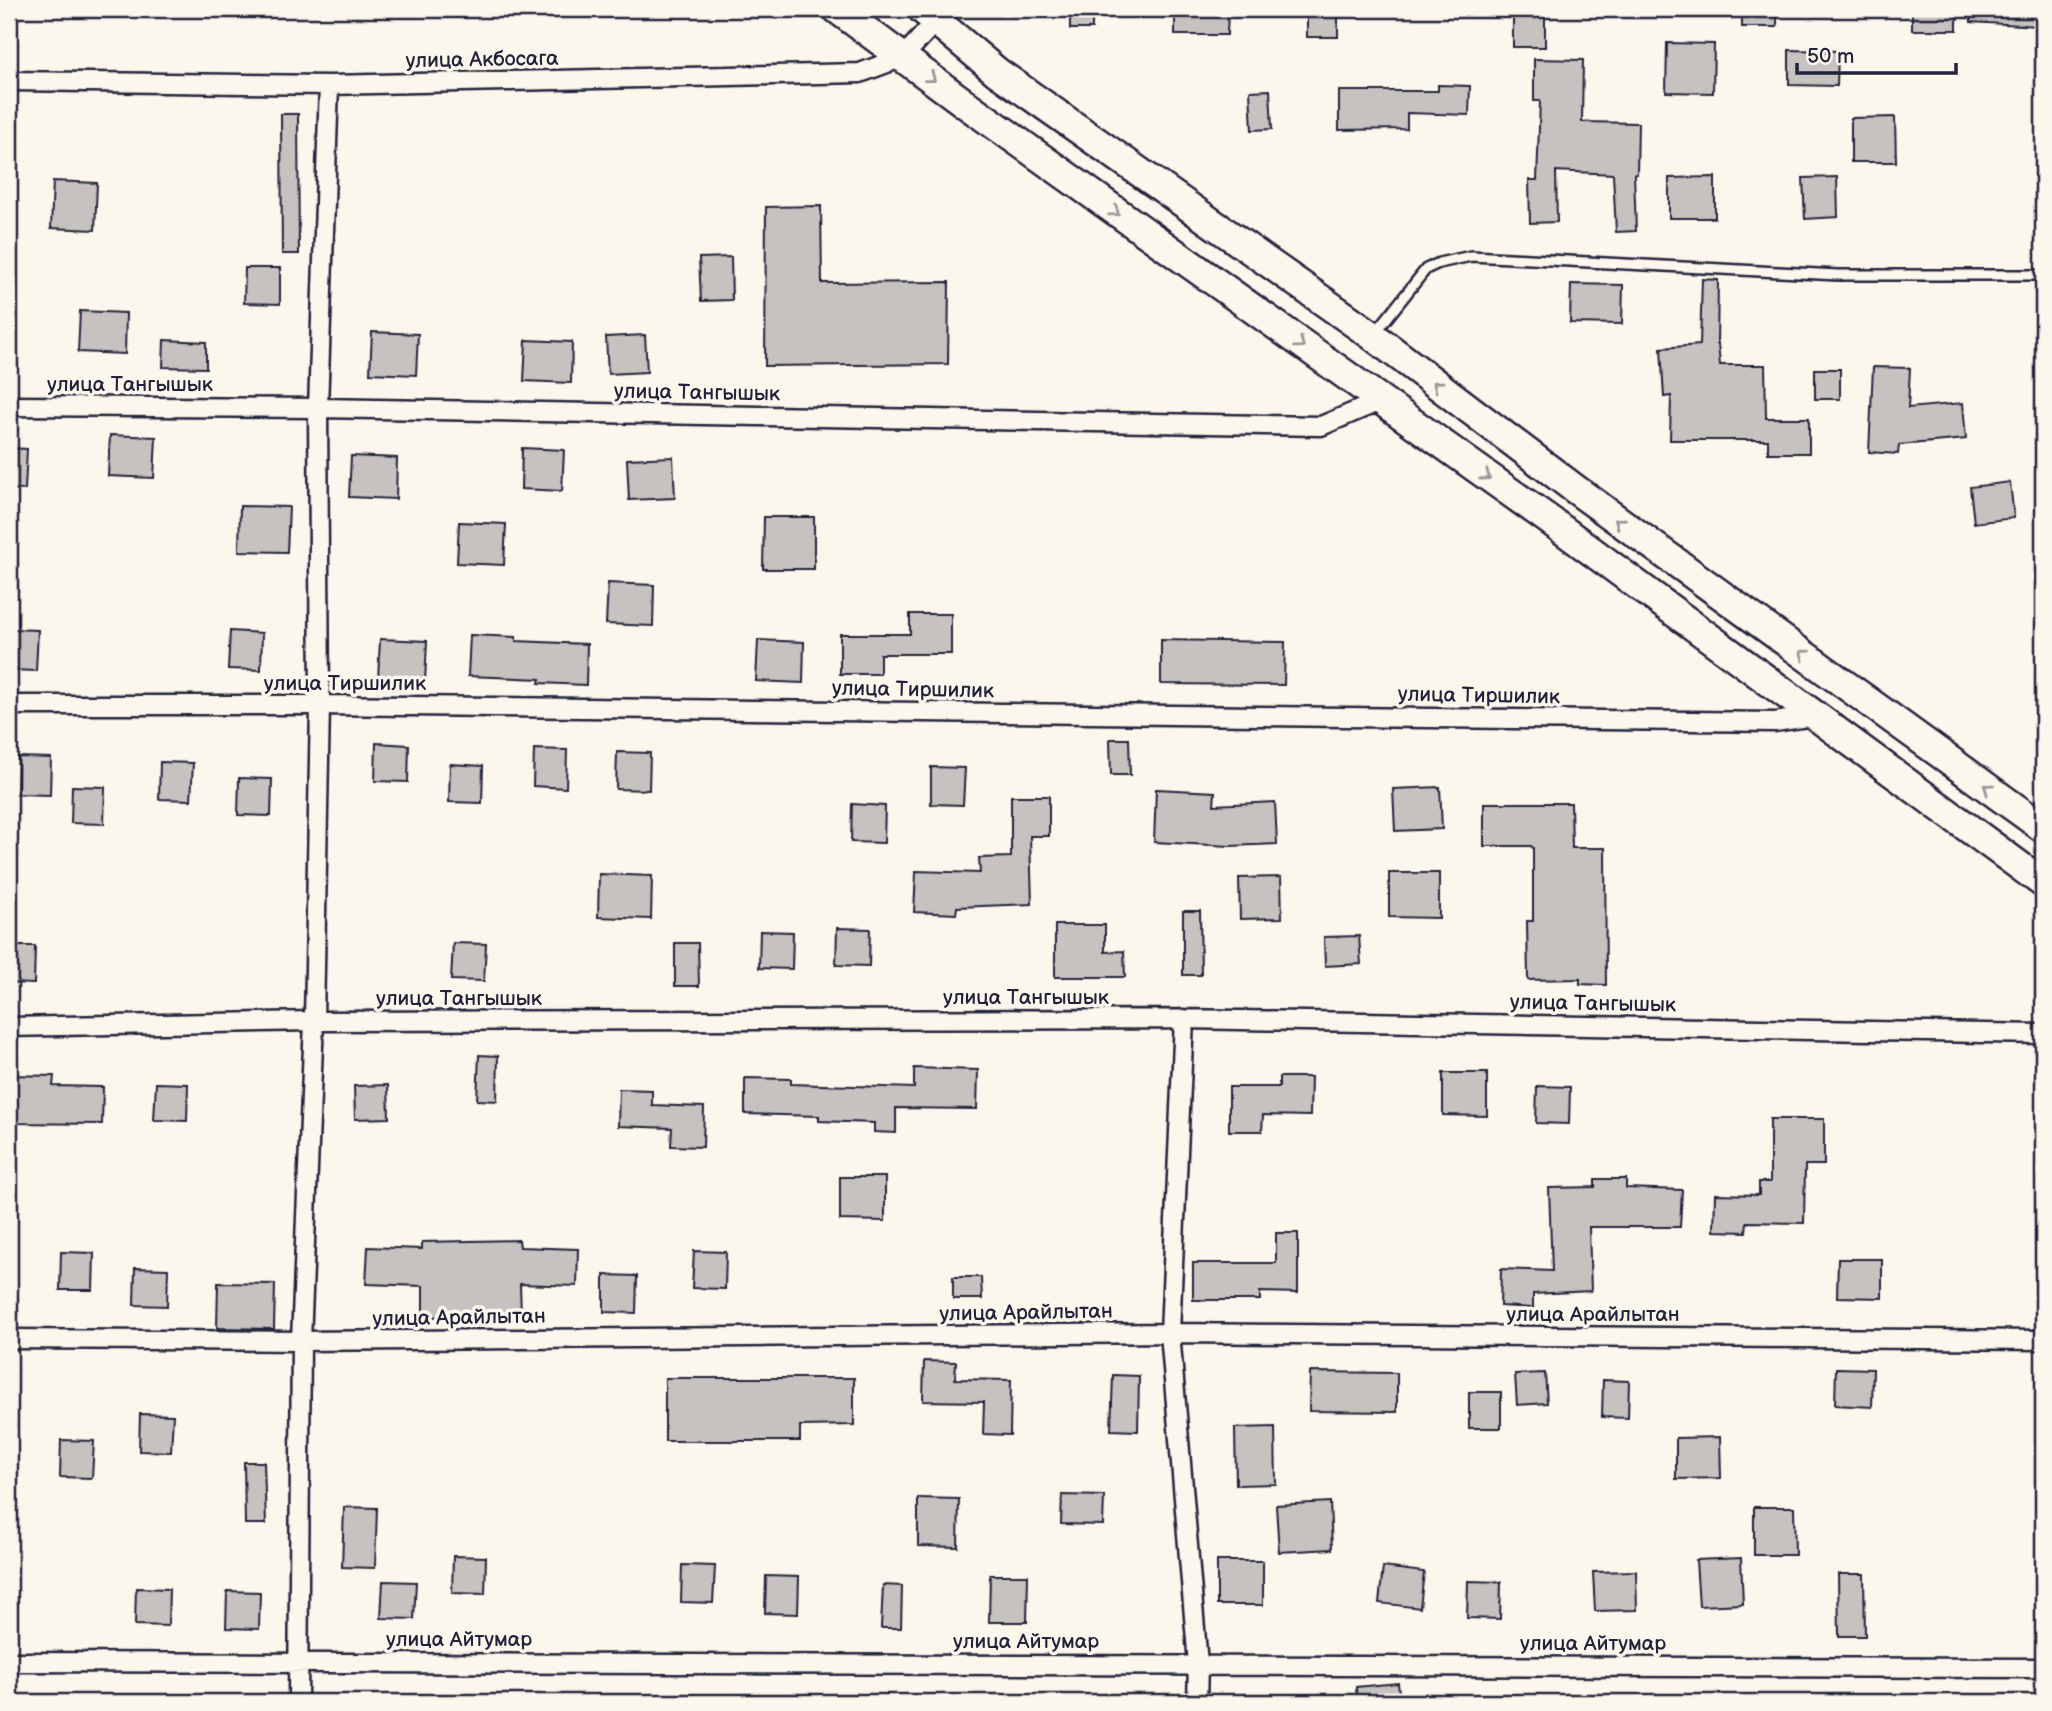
<svg xmlns="http://www.w3.org/2000/svg" width="2052" height="1711" font-family="'Balsamiq Sans',sans-serif">
<style>
.building{fill:#c6c2c0;stroke:#22223b;stroke-width:2}
.lines{fill:none;stroke-linecap:round;stroke-linejoin:round}
.service-casing{stroke:#22223b;stroke-width:14}
.minor-casing{stroke:#22223b;stroke-width:23}
.trunk-casing{stroke:#22223b;stroke-width:33}
.service{stroke:#fbf7ec;stroke-width:9}
.minor{stroke:#fbf7ec;stroke-width:18}
.trunk{stroke:#fbf7ec;stroke-width:28}
.oneway{stroke:#99979c}
.labels{text-anchor:middle;stroke-width:7;stroke-linejoin:round;paint-order:stroke}
.street-label{font-size:21px;fill:#22223b;stroke:#fbf7ec}
</style>
<rect width="100%" height="100%" fill="#fbf7ec"/>
<filter id="ink" filterUnits="userSpaceOnUse"><feTurbulence type="fractalNoise" baseFrequency=".0143" numOctaves="2"/><feDisplacementMap in="SourceGraphic" scale="14" xChannelSelector="R" yChannelSelector="G"/><feConvolveMatrix kernelMatrix="1 2 1 2 8 2 1 2 1" color-interpolation-filters="sRGB"/></filter>
<g filter="url(#ink)">
<!-- building -->
<path class="building" d="M1070 9H1092V29H1070Z
M1175 9H1228L1227 35H1175Z
M1307 9H1338V37H1307Z
M1513 9H1545V47H1513Z
M1742 9H1777V27H1742Z
M1912 9H1957V30H1912Z
M1971 9H2039L2038 26 1971 22Z
M1667 43 1714 44 1713 93 1666 92Z
M1789 50 1838 51 1837 86 1789 85Z
M1534 59 1583 60 1582 122 1638 123 1637 174H1634L1636 231 1616 232 1613 174 1556 171 1557 222 1530 223 1529 180H1537L1540 101H1534Z
M1438 85 1470 86 1469 115 1407 113V129L1339 130V91H1438Z
M1270 90 1272 129 1252 130 1250 91Z
M281 114H298L299 254H282Z
M1895 117 1896 162H1851V118Z
M1715 177V218H1669V178Z
M1837 177 1838 217 1805 219 1803 178Z
M53 181 97 183 95 230 51 228Z
M821 206 822 283 949 282 948 364 765 366 766 207Z
M731 257 732 300 701 301 699 258Z
M245 268H280V304L244 303Z
M1702 279 1718 280 1717 344H1718L1720 365H1765L1766 418H1809V453H1768V440H1670L1671 396 1664 397 1661 348 1700 345Z
M1571 284 1623 285 1622 324 1570 323Z
M80 311 126 313 125 354 78 352Z
M372 332 418 334 416 375 370 373Z
M645 335 647 372 608 374 606 337Z
M164 340 206 342V368L163 367Z
M526 340 572 342 571 383 524 381Z
M1873 367 1910 368 1908 408 1963 403 1966 439 1899 445 1898 454 1869 452Z
M1815 369H1840V399H1815Z
M110 435 156 437 154 478 108 476Z
M9 448 27 449 25 490 9 489Z
M522 448 564 450 562 491 521 489Z
M351 456 397 458 396 499 349 497Z
M673 457 675 498 629 500 627 459Z
M2010 482 2014 518 1974 523 1970 487Z
M240 506 289 507 287 552 239 551Z
M764 517H814V569H763Z
M459 522 506 524 504 565 457 563Z
M608 583 654 585 653 626 606 624Z
M910 614H951V654H880V674H840V634H910Z
M9 629 38 630 36 671 9 670Z
M230 631 262 633 261 670 228 669Z
M470 635 516 637V641L587 644 586 685 539 683 540 679 468 676Z
M380 639 427 641 425 682 378 680Z
M758 640 804 642 803 683 756 681Z
M1161 640 1285 642 1284 685 1161 684Z
M1110 739H1129L1130 775H1111Z
M376 743 409 745 408 782 375 781Z
M534 749 567 750 566 788 533 786Z
M617 752 650 753 649 790 616 789Z
M18 757 51 758 50 795 17 794Z
M160 762 193 763 191 800 159 799Z
M450 764 483 766 482 803 449 802Z
M931 767 965 768 963 805 931 804Z
M239 778 272 779 271 816 238 815Z
M72 786 105 787 104 824 71 823Z
M1440 787 1442 829 1395 831 1393 789Z
M1156 789 1215 792 1214 805 1275 802 1277 844 1230 846 1154 842Z
M1011 796H1049V836H1030L1032 904 957 907 956 914 914 912 916 871 980 873 979 858 1011 857Z
M1484 803H1571L1572 848H1605L1606 985 1580 984V979L1528 980 1527 921H1533V848L1531 846H1484Z
M852 804 885 806 884 843 851 842Z
M1389 873H1439V918L1389 917Z
M599 874 652 876 651 919 598 917Z
M1281 877 1282 918 1240 919 1239 878Z
M1183 911H1200L1201 975H1183Z
M1055 925H1105V952L1124 951 1125 977H1055Z
M837 928 870 929 869 966 836 965Z
M760 931 793 932 792 969 759 968Z
M1359 936 1361 964 1325 966 1324 937Z
M453 943 486 944 484 981 451 980Z
M675 943H698L699 986H675Z
M9 946H35L34 984 9 983Z
M479 1055 498 1056 497 1101 477 1100Z
M914 1068 978 1070 977 1109 896 1108V1133L874 1132V1123L819 1121V1116L745 1114V1078L791 1079V1084L914 1088Z
M1443 1073H1487V1116L1443 1115Z
M9 1075 54 1076 53 1086 103 1087 102 1124 9 1123Z
M1279 1077H1311L1310 1116 1263 1115 1262 1131H1229V1087H1279Z
M156 1083 188 1084 187 1121 154 1120Z
M388 1085 389 1118 355 1119 354 1086Z
M1537 1086 1570 1087 1569 1124 1536 1123Z
M619 1089 652 1090V1105L704 1107 703 1147 671 1146 672 1128 618 1126Z
M1770 1119H1824V1165H1805L1804 1223 1747 1222 1746 1232 1714 1231 1715 1194 1759 1195V1182H1770Z
M840 1177H885V1221L840 1220Z
M1595 1179H1626V1188L1682 1190 1680 1227H1589L1591 1291 1533 1294V1308L1500 1306 1501 1269 1552 1271 1549 1188 1595 1187Z
M1276 1233H1298V1293L1260 1292V1300H1193V1263H1276Z
M519 1240 520 1247 578 1249 577 1286 520 1284 521 1315 423 1317V1286L366 1284 368 1247 422 1249V1242Z
M694 1251 726 1252 725 1289 692 1288Z
M61 1252 94 1253 93 1290H60Z
M1838 1259H1882V1298L1837 1297Z
M135 1268 168 1269 167 1306 134 1305Z
M604 1275 637 1276 636 1313 604 1312Z
M953 1277H981L982 1299H953Z
M218 1283 275 1284 274 1329 217 1328Z
M924 1361 956 1362 955 1379 1011 1380 1010 1435 983 1434 984 1402 923 1401Z
M1836 1368 1873 1369 1872 1407 1835 1405Z
M1310 1372 1397 1373V1412L1309 1411Z
M1545 1373 1547 1403 1517 1405 1515 1374Z
M1113 1375 1139 1376 1138 1431 1111 1430Z
M665 1378H854V1425L800 1426V1441H665Z
M1603 1380 1629 1381 1628 1418 1602 1417Z
M1469 1392H1501V1428H1469Z
M140 1414 173 1415 171 1452 139 1451Z
M1275 1427 1276 1484 1236 1485 1235 1428Z
M1720 1437 1721 1478 1676 1479V1438Z
M61 1440 94 1441 92 1478 60 1477Z
M244 1462H264L266 1524H245Z
M1062 1495 1104 1496 1103 1525 1061 1524Z
M918 1498 959 1499 958 1547 918 1546Z
M1330 1502 1332 1549 1279 1552 1276 1505Z
M344 1507 377 1508 375 1568 342 1567Z
M1754 1507H1794L1795 1555H1754Z
M453 1556 486 1557 485 1594 452 1593Z
M1741 1558 1743 1604 1699 1606 1696 1560Z
M1217 1561H1263V1605H1217Z
M682 1565 715 1566 713 1603 681 1602Z
M1383 1567 1424 1572 1420 1608 1379 1603Z
M1636 1571 1637 1610 1595 1611 1593 1572Z
M1838 1574H1864L1865 1636H1839Z
M990 1575H1028L1027 1622H989Z
M766 1576 799 1577 798 1614 765 1613Z
M383 1581 416 1582 414 1619 381 1618Z
M1468 1581 1501 1582 1500 1619 1467 1618Z
M883 1585 902 1586 901 1628H881Z
M136 1588 169 1589 168 1626 135 1625Z
M227 1591 260 1592 259 1629 226 1628Z
M1398 1683 1400 1702H1357L1356 1687Z"/>
<g class="lines">
<defs>
<path id="service" d="M1376 332 1426 269 1439 263 1471 256 1838 275H2043"/>
<path id="minor" d="M9 81 329 85 860 73 903 57 947 9
M9 406 318 408 1321 426 1380 401
M9 705H320L1775 722 1815 716
M1184 1019 1170 1333 1198 1664 1197 1702
M9 1027 314 1021 1184 1019 2043 1034
M9 1339 301 1341 1170 1333 2043 1340
M9 1662 2043 1668
M298 1702 301 1341 314 1021 320 705 318 408 329 85"/>
<path id="trunk" d="M837 9 967 105 1552 522 2043 883
M922 9 997 72 1373 336 1575 489 2043 828"/>
</defs>
<!-- service casing -->
<use href="#service" class="service-casing"/>
<!-- minor casing -->
<use href="#minor" class="minor-casing"/>
<!-- trunk casing -->
<use href="#trunk" class="trunk-casing"/>
<!-- service -->
<use href="#service" class="service"/>
<!-- minor -->
<use href="#minor" class="minor"/>
<!-- trunk -->
<use href="#trunk" class="trunk"/>
</g>
<!-- one-way arrows -->
<defs><path id="oneway-chevron" d="M-2-3.5L2.5 0L-2 3.5" fill="none" stroke-width="1.6" stroke-linecap="round" stroke-linejoin="round" transform="scale(1.75)"/></defs>
<g class="oneway">
<use href="#oneway-chevron" transform="translate(931 78) rotate(38)"/>
<use href="#oneway-chevron" transform="translate(1115 212) rotate(36)"/>
<use href="#oneway-chevron" transform="translate(1300 344) rotate(36)"/>
<use href="#oneway-chevron" transform="translate(1437 385) rotate(-143)"/>
<use href="#oneway-chevron" transform="translate(1486 476) rotate(35)"/>
<use href="#oneway-chevron" transform="translate(1619 522) rotate(-144)"/>
<use href="#oneway-chevron" transform="translate(1804 654) rotate(-144)"/>
<use href="#oneway-chevron" transform="translate(1988 788) rotate(-144)"/>
</g>
</g>
<g class="labels">
<!-- street labels -->
<g class="street-label">
<text transform="translate(482 59) rotate(-1)" y="7">улица Акбосага</text>
<text x="130" y="391">улица Тангышык</text>
<text transform="translate(697 392) rotate(1)" y="7">улица Тангышык</text>
<text x="345" y="690">улица Тиршилик</text>
<text transform="translate(913 689) rotate(1)" y="7">улица Тиршилик</text>
<text transform="translate(1479 695) rotate(1)" y="7">улица Тиршилик</text>
<text x="1026" y="1004">улица Тангышык</text>
<text x="459" y="1005">улица Тангышык</text>
<text transform="translate(1593 1003) rotate(1)" y="7">улица Тангышык</text>
<text transform="translate(1026 1312) rotate(-1)" y="7">улица Арайлытан</text>
<text x="1593" y="1321">улица Арайлытан</text>
<text transform="translate(459 1317) rotate(-1)" y="7">улица Арайлытан</text>
<text x="459" y="1646">улица Айтумар</text>
<text x="1026" y="1648">улица Айтумар</text>
<text x="1593" y="1650">улица Айтумар</text>
</g>
</g>
<!-- margin -->
<rect width="2052" height="1711" fill="none" stroke="#fbf7ec" stroke-width="35"/>
<rect x="18" y="18" width="2017" height="1676" fill="none" stroke="#22223b" stroke-width="2.5" filter="url(#ink)"/>
<!-- scale -->
<path d="M1797 63v10h159v-10" fill="none" stroke="#22223b" stroke-width="3.5"/>
<text x="1807" y="63" font-size="21" fill="#22223b" stroke="#fbf7ec" stroke-width="5" paint-order="stroke">50 m</text>
</svg>
